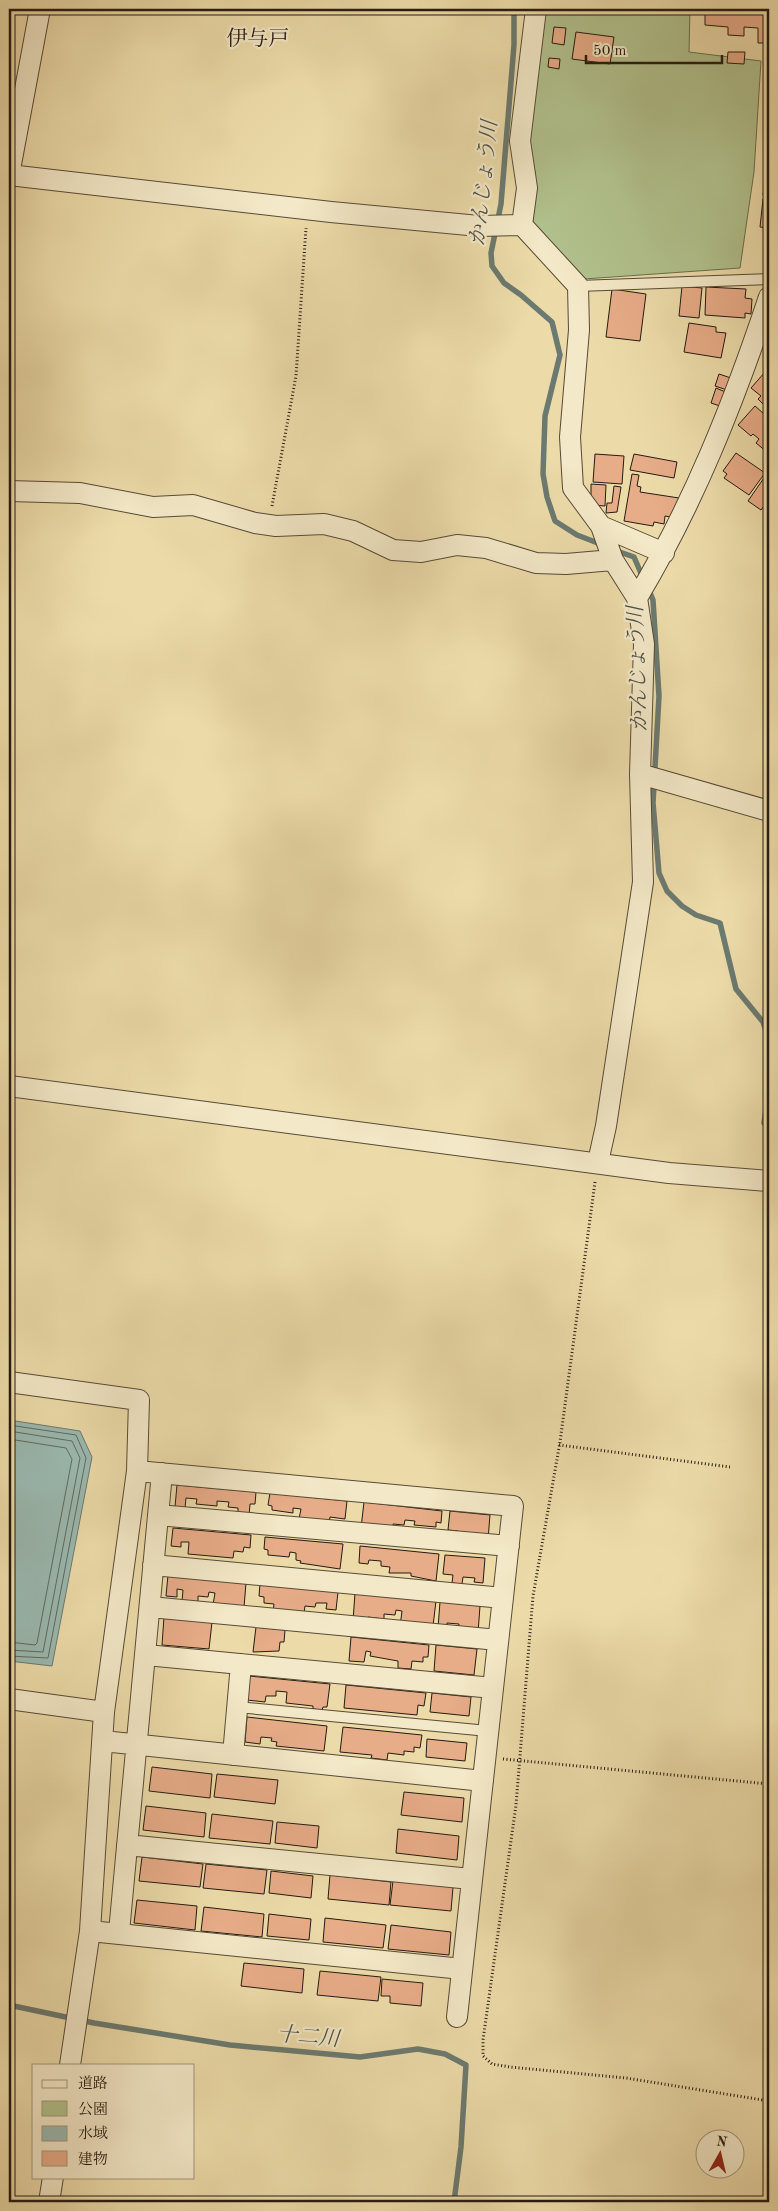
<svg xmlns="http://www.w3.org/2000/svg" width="778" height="2211" font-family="'Old Standard TT','Noto Serif JP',serif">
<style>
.green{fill:#b1c18d;stroke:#6b6e4e}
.water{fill:#9ab9b0;stroke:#6b7a70}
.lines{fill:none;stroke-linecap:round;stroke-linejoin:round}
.shore{stroke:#606a60;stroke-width:1}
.stream{stroke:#6b7a70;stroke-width:5.5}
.building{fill:#e7ac88;stroke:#251b10}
.service-casing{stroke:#574b36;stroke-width:12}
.minor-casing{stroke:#574b36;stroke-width:22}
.path{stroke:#251b10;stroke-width:3;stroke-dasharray:1 2.5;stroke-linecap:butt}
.service{stroke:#f3e8c7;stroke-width:10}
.minor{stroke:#f3e8c7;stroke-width:20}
.labels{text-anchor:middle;stroke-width:4.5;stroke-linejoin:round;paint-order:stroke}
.neighbourhood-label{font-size:21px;fill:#251b10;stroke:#f3e8c7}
.water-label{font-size:21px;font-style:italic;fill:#4e5248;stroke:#f3e8c7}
</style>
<rect width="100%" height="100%" fill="#ecdba9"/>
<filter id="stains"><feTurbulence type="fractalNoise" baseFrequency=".004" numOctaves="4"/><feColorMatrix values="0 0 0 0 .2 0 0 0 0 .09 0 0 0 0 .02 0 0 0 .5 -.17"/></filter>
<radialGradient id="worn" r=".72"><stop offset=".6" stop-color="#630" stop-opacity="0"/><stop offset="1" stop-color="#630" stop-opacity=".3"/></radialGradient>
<!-- green -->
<path class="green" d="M545 9H690L689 52 761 61 754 172 740 268 584 279 533 222 535 172 527 133Z"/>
<!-- water -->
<path class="water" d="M9 1420 80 1431 92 1457 52 1666 9 1661Z"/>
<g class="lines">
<!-- shore -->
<path class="shore" d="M9 1425 76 1435 86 1458 48 1658 9 1656
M9 1431 72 1441 80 1458 43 1652 9 1650
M9 1439 66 1448 72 1459 37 1643 35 1645 9 1642"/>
<!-- stream -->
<path class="stream" d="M514 9V45L501 204 491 253 492 266 504 283 521 295 552 322 560 355 545 416 543 474 547 497 555 521 577 535 603 545
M614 550 634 557 643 578
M648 588 653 600 659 696 653 803 659 873 667 891 682 906 696 915 720 923 736 989 763 1022 769 1039
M769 1089 764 1123 769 1129
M9 2005 94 2023 230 2045 360 2057 418 2049 445 2054 466 2065 461 2147 454 2202"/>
</g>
<!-- building -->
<path class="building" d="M705 9H769V43H758V28L744 27V36L728 35V27L705 25Z
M554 27 566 28 564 45 552 43Z
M576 32 614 37 610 64 572 59Z
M728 52H745L744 64 727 63Z
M549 58 560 59 559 69 548 67Z
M765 179H769V196L763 195Z
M763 199 769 200V228L760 227Z
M682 286 702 288 699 318 679 316Z
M706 287 746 289 745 298 752 299 751 314 745 313V318L705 315Z
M612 289 646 294 640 341 606 337Z
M689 323 716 327V332L726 333 721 358 684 352Z
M765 372 769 376V410L758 399 761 396 751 388Z
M719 374 734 379 730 391 715 386Z
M716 388 728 393 723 407 711 403Z
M755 406 764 414 766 412 769 415V449L767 452 756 443 759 439 753 434 751 436 738 425Z
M736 453 765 473 749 495 724 478 727 474 723 471Z
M595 454 624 456 622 484 593 482Z
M634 454 677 462 674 478 630 470Z
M632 474 639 475 637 486 641 487 640 492 679 498 676 518 665 516 664 524 654 522 653 526 624 521Z
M766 475 769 478V499L761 510 748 501Z
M591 484 606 485 605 506 591 505Z
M614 486 621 487 617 512 606 513 607 503H612Z
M177 1485 256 1492 255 1504H250L249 1516 238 1515V1508L228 1507 229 1502 217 1501V1506L196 1504 197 1499 186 1498 185 1508 175 1507Z
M270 1493 347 1501 345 1519 330 1517 329 1524 299 1519 301 1509 293 1508V1513L272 1510V1506L268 1505Z
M364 1502 442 1511 441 1523 436 1522V1527L414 1525 415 1521 405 1520 404 1525 393 1524V1528H361Z
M450 1511 490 1515 488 1540 457 1536 458 1531 448 1530Z
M173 1528 251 1535 250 1548 244 1547 243 1552 234 1551 233 1558 188 1554 189 1542H181V1547L171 1546Z
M265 1537 343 1544 340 1569 300 1563 301 1561 296 1560V1553L290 1552 289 1557 268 1555V1550L264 1549Z
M360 1546 439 1554 436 1581 411 1576V1573H389L390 1567 381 1566V1561L369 1560 368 1564 359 1563Z
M445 1555 485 1558 483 1583 474 1582 475 1578 463 1577 462 1584 452 1583 453 1575 443 1574Z
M168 1575 246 1583 244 1607 213 1605 215 1593 209 1592 208 1597 198 1596V1603L182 1601 183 1590 177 1589V1597L166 1596Z
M260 1584 338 1592 336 1610 326 1609 327 1603H316L315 1607 305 1606 304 1613 273 1612 274 1604 264 1603V1597L259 1596Z
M355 1593 436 1601 433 1626H400L402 1611 396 1610 395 1615 384 1614V1619L368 1617V1619L353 1621Z
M440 1602 480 1606 478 1633 458 1631 459 1624 447 1623V1629L438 1628Z
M164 1617 212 1622 209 1649 162 1645Z
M256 1627 285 1630 284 1642H280L279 1651 253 1652Z
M351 1637 429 1645 428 1657H423V1662L412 1661 411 1669 398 1668V1661L370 1656 371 1652 366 1651 364 1662 349 1661Z
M436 1645 477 1649 474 1675 434 1671Z
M249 1676 330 1684 327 1707H323L322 1710 313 1709V1706L286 1703 287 1692 276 1691V1696H266L265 1702 247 1700Z
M346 1685 426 1693 424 1706 418 1705 417 1715 344 1708Z
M432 1693 471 1697 469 1716 430 1712Z
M247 1717 327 1726 324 1751 276 1746 277 1742 271 1741 272 1738 261 1737 260 1744 245 1742Z
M343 1727 422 1735 420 1748 414 1747V1752L404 1751V1755L388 1753 387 1760 371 1758 372 1755 340 1752Z
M427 1739 467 1743 465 1761 426 1757Z
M152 1767 212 1774 210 1798 149 1791Z
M217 1774 278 1780 275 1804 214 1797Z
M404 1792 464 1798 462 1822 401 1815Z
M146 1806 206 1813 204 1837 143 1830Z
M212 1814 273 1821 270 1844 209 1838Z
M277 1822 319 1826 317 1848 275 1843Z
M398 1829 459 1836 457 1860 396 1853Z
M142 1857 203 1864 200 1887 139 1881Z
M206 1864 267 1870 264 1894 203 1888Z
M271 1871 313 1876 311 1898 269 1893Z
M330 1875 391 1882 389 1905 328 1899Z
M393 1881 453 1887 451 1911 390 1905Z
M137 1900 197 1906 195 1930 134 1923Z
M204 1907 264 1914 262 1937 201 1931Z
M269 1914 311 1919 309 1940 267 1936Z
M325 1918 386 1925 383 1948 323 1942Z
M391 1925 451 1932 449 1955 388 1949Z
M244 1963 304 1969 302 1993 241 1986Z
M320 1971 381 1977 378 2001 317 1995Z
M382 1979 423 1983 421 2006 390 2003V1996H381Z"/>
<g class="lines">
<defs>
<path id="service" d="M578 286 769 279
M237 1707 488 1731"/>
<path id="minor" d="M9 175 331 212 479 226 522 225 578 286 579 330 570 437 573 488 601 526 664 553
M9 175 40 9
M522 225 527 188 520 141 536 9
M9 491 80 493 153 507 193 505 255 523 276 526 324 524 353 531 393 550 421 552 457 545 486 548 536 563 566 564 613 560
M637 598C694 503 734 402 769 297
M640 774 769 811
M9 1086 669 1173 769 1181
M598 1162 606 1126 643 882 640 774 644 644 637 598 613 560 601 526
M9 1382 139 1400 137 1471 104 1712 90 1931 70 2065
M137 1471 513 1506 457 2017
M158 1515 509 1546
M153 1565 503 1598
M150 1607 498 1640
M146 1655 493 1688
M9 1699 104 1712
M103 1741 483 1781
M233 1755 241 1664
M127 1845 471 1879
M90 1931 462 1969
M119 1932 162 1473
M49 2202 53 2177"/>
</defs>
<!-- service casing -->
<use href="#service" class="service-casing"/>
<!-- minor casing -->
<use href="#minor" class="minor-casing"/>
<!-- path -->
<path class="path" d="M272 506 296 376 306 228
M595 1182 560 1442 533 1596 516 1805 483 2040V2056L492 2064 510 2067 626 2078 769 2101
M559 1445 730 1467
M503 1759 769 1784"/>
<!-- service -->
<use href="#service" class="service"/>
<!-- minor -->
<use href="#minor" class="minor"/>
</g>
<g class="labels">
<!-- neighbourhood labels -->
<g class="neighbourhood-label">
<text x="258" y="45">伊与戸</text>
</g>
<!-- water labels -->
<g class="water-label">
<text transform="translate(483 183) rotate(-84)" y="7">かんじょう川</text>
<text transform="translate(637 669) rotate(-92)" y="7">かんじょう川</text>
<text transform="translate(308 2036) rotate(5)" y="7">十二川</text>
</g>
</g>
<!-- margin -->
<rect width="778" height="2211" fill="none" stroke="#ecdba9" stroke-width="30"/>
<rect x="10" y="10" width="758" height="2191" fill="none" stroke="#251b10" stroke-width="2.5"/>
<rect x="15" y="15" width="748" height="2181" fill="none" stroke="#251b10"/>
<!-- legend -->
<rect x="32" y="2064" width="162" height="115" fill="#f3e8c7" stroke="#a1967e"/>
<rect x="42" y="2080" width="25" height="8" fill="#f3e8c7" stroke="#a1967e"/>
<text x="78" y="2088" font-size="15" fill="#251b10">道路</text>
<rect x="42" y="2101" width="25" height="15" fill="#b1c18d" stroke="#a1967e"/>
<text x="78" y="2114" font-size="15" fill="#251b10">公園</text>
<rect x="42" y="2126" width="25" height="15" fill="#9ab9b0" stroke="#a1967e"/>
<text x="78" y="2138" font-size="15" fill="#251b10">水域</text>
<rect x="42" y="2151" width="25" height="15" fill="#e7ac88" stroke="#a1967e"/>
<text x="78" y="2164" font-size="15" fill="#251b10">建物</text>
<!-- north arrow -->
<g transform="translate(720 2154) rotate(8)"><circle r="24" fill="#f3e8c7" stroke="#a1967e"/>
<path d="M0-4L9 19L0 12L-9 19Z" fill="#8f2418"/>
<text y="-8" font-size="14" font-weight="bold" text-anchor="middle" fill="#251b10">N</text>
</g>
<!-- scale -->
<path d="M586 55v8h136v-8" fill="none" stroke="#251b10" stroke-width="2.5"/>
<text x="593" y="55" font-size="15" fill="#251b10" stroke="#f3e8c7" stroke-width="4" paint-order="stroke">50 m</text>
<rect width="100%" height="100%" filter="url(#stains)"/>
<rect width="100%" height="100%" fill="url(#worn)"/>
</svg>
